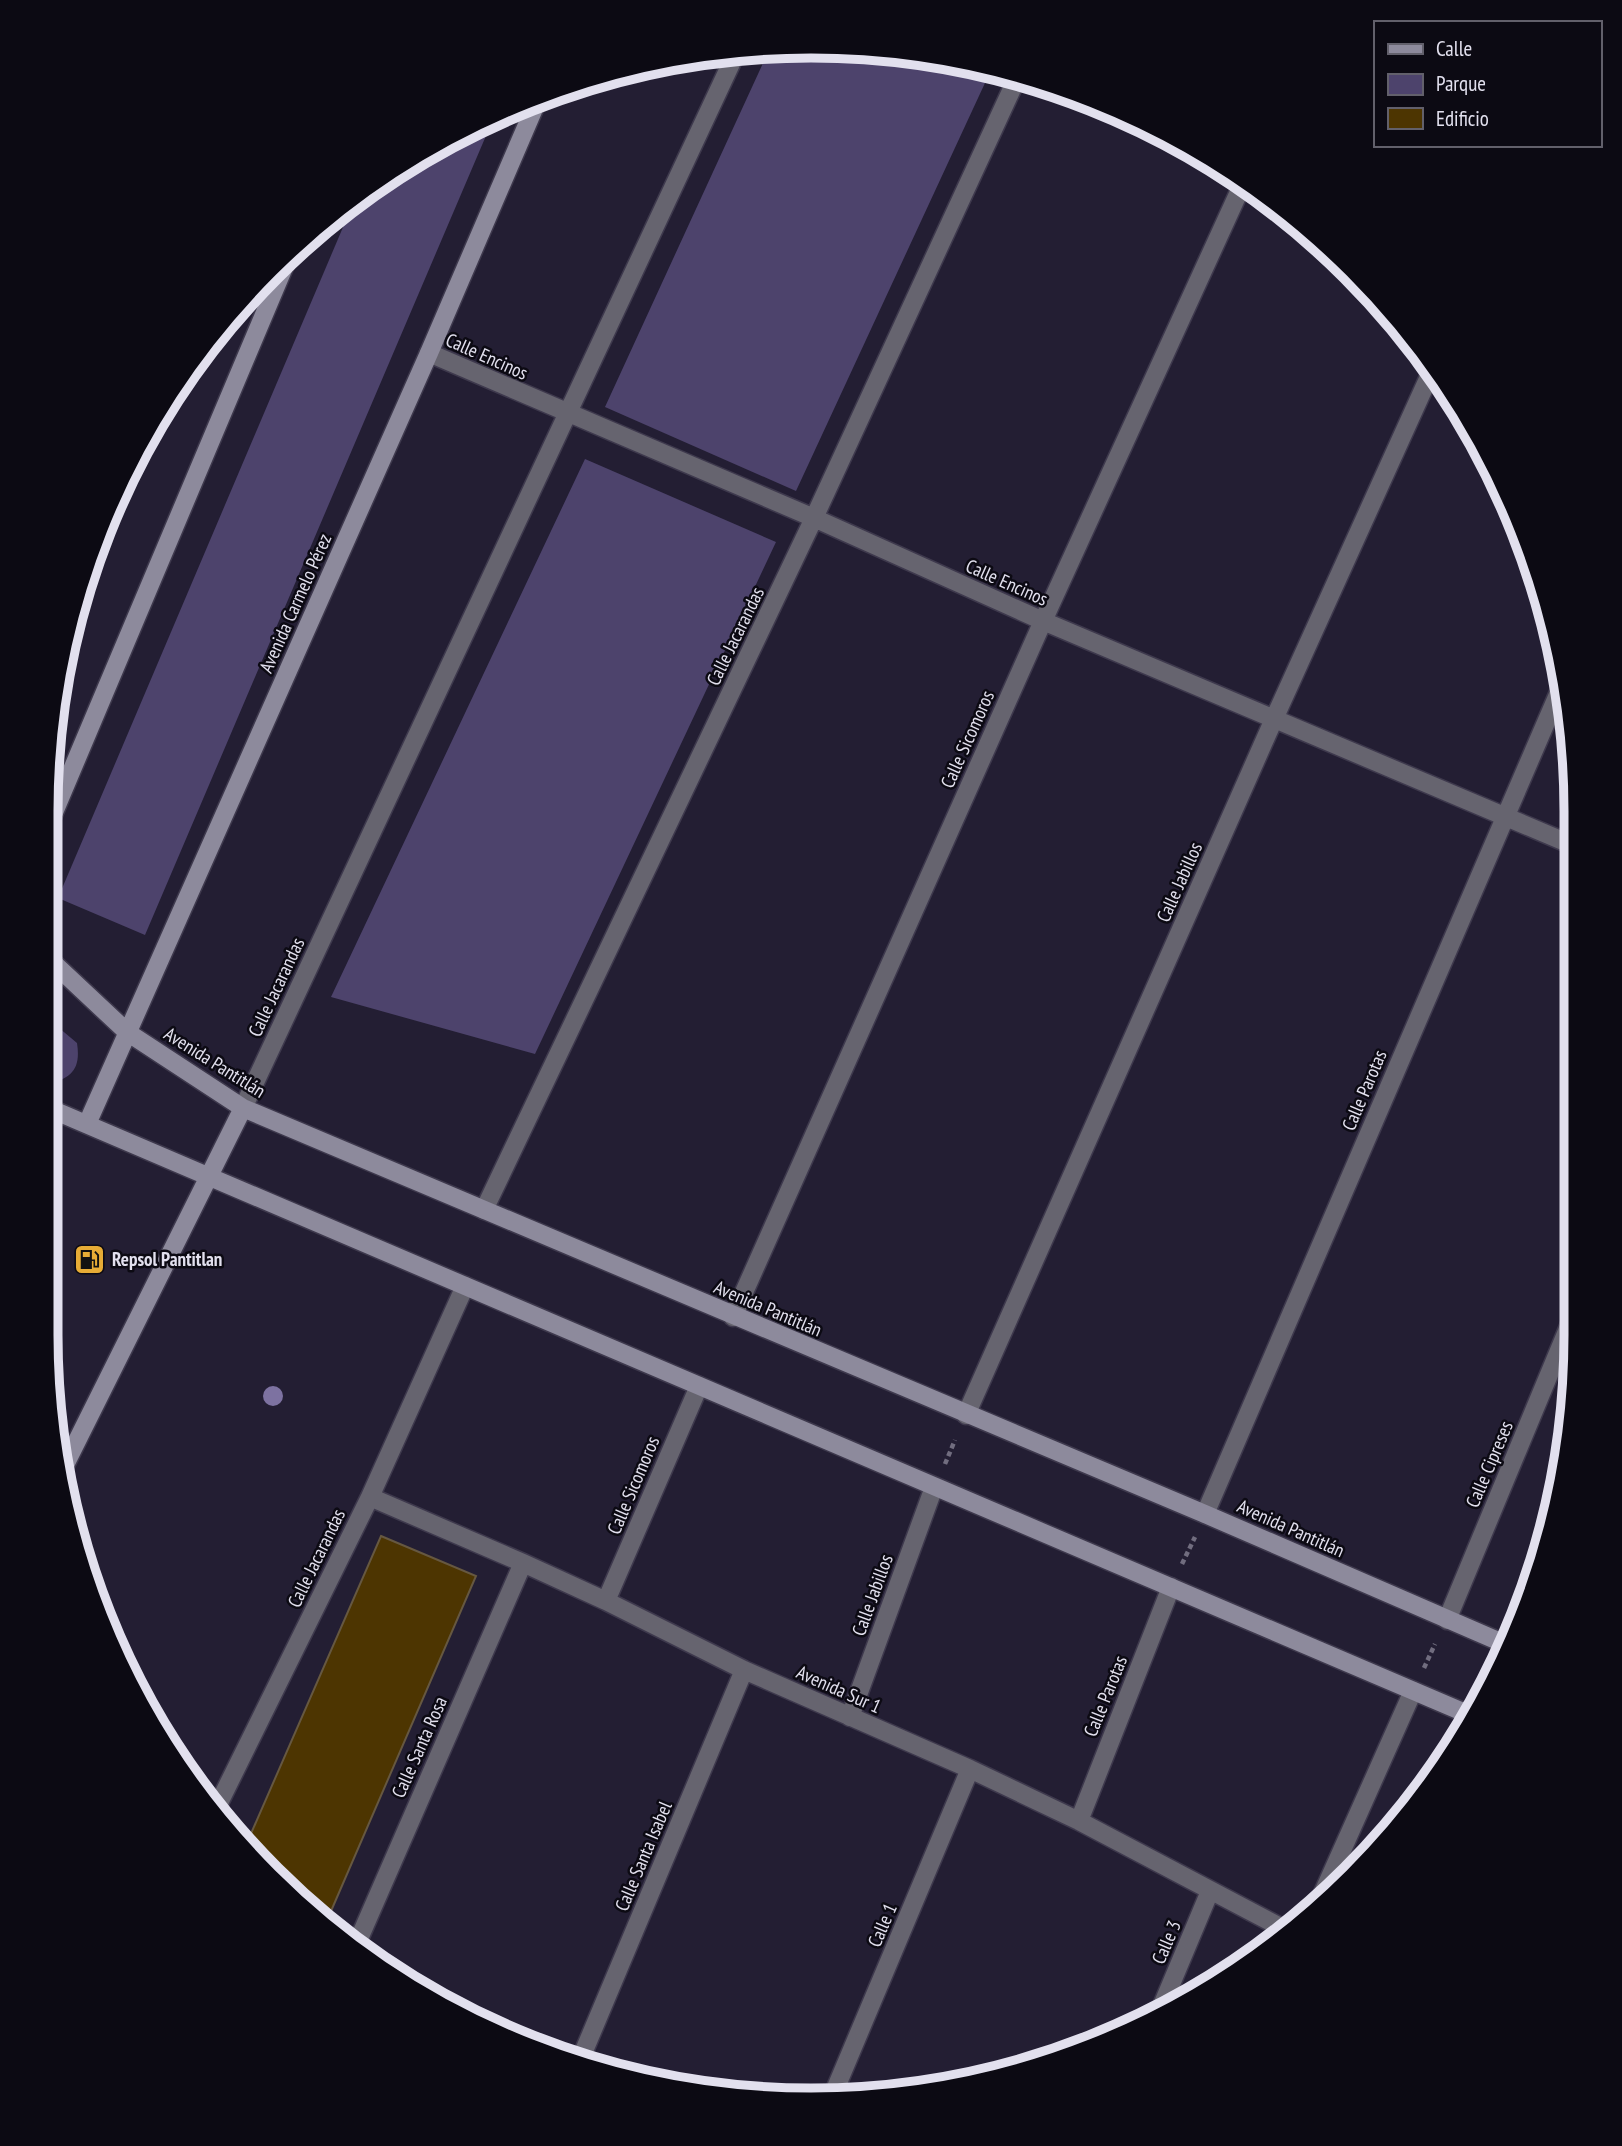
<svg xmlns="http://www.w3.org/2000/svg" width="1622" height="2146" font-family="'PT Sans Narrow',sans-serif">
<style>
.green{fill:#4d436c}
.building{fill:#4d3501;stroke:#665841;stroke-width:2}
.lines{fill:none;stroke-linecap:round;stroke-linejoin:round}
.street-casing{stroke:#3e394d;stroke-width:21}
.secondary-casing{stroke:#3e394d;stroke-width:21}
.path{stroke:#716d7f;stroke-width:4.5;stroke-dasharray:5 3.5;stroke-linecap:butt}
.street{stroke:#66646f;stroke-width:18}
.secondary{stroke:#8d8a9c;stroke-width:18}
.tree{fill:#7d72a1}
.labels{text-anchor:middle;stroke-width:5;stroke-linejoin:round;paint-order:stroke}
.street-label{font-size:19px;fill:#e2e0ee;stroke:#0c0a13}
.poi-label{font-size:19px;font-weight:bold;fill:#e2e0ee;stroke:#0c0a13;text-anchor:start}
.rim{fill:none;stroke:#e2e0ee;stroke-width:9}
</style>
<rect width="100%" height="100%" fill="#231e33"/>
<!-- green -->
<path class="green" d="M811 46 960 60 991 70 796 491 605 407 769 50Z
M494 117 145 935 58 898 355 199 385 175Z
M585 459 776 542 535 1054 331 997Z
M46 1017 77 1043C81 1069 72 1078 46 1085Z"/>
<!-- building -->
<path class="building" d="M381 1536 476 1576 325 1925 270 1877 246 1845Z"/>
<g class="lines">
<defs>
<path id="street" d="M429 353 814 518 1043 621 1570 844
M243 1108 736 53
M484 1210 814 518 1017 78
M733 1317 1043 621 1244 181
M966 1415 1274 719 1433 368
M370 1497 523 1563 606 1601 744 1670 970 1769 1079 1821 1286 1930
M1205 1514 1563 683
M606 1601 699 1386
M1447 1620 1570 1324
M850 1717 934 1487
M217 1807 370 1497 465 1286
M1079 1821 1171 1587
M1318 1904 1413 1691
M355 1948 523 1563
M1161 2008 1210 1891
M581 2058 744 1670
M832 2097 970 1769"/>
<path id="secondary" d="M47 829 290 253
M47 957 127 1032 243 1108 1205 1514 1505 1644
M46 1107 1470 1715
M87 1124 429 353 539 97
M63 1469 243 1108"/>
</defs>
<!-- street casing -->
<use href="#street" class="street-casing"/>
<!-- secondary casing -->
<use href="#secondary" class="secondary-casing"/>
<!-- path -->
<path class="path" d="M945 1464 955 1440
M1182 1564 1195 1537
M1424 1668 1435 1644"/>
<!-- street -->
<use href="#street" class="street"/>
<!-- secondary -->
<use href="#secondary" class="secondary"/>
</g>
<!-- trees -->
<circle class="tree" cx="273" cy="1396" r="10"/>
<!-- icons -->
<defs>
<symbol id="fuel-square" viewBox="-11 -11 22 22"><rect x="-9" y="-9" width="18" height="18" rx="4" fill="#e7ac36" stroke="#0c0a13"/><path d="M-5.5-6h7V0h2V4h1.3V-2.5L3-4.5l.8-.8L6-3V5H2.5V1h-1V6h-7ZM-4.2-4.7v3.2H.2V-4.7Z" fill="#111"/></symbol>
</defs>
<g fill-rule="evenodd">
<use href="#fuel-square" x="72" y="1242" width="35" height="35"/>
</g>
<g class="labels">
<!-- street labels -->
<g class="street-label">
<text transform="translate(487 356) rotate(24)" y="7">Calle Encinos</text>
<text transform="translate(1007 582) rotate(24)" y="7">Calle Encinos</text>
<text transform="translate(295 603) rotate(-66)" y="7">Avenida Carmelo Pérez</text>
<text transform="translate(735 636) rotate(-64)" y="7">Calle Jacarandas</text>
<text transform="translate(967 739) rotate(-66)" y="7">Calle Sicomoros</text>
<text transform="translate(1179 882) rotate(-66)" y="7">Calle Jabillos</text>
<text transform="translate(276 987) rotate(-65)" y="7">Calle Jacarandas</text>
<text transform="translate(215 1062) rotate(32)" y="7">Avenida Pantitlán</text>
<text transform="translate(1364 1090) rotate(-67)" y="7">Calle Parotas</text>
<text transform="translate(768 1308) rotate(23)" y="7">Avenida Pantitlán</text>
<text transform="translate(1489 1464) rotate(-67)" y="7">Calle Cipreses</text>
<text transform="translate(633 1485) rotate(-67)" y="7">Calle Sicomoros</text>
<text transform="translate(1291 1528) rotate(24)" y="7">Avenida Pantitlán</text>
<text transform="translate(316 1558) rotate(-64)" y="7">Calle Jacarandas</text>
<text transform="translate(872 1595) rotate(-70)" y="7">Calle Jabillos</text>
<text transform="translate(839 1689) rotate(24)" y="7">Avenida Sur 1</text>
<text transform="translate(1105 1696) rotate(-68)" y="7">Calle Parotas</text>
<text transform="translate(419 1747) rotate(-66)" y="7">Calle Santa Rosa</text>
<text transform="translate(643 1856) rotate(-67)" y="7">Calle Santa Isabel</text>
<text transform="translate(882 1925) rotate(-67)" y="7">Calle 1</text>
<text transform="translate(1166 1942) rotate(-67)" y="7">Calle 3</text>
</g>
<!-- poi labels -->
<g class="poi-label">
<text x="112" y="1266">Repsol Pantitlan</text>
</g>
</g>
<!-- crop -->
<path d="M0 0H1622V2146H0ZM811 58H811A753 753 0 0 1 1564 811V1335A753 753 0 0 1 811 2088H811A753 753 0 0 1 58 1335V811A753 753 0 0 1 811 58Z" fill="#0c0a13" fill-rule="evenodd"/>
<path class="rim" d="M811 58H811A753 753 0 0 1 1564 811V1335A753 753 0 0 1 811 2088H811A753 753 0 0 1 58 1335V811A753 753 0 0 1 811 58Z"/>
<!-- legend -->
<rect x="1374" y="21" width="228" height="126" fill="#0c0a13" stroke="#62606b" stroke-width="2"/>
<rect x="1388" y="44" width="35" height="10" fill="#8d8a9c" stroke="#62606b" stroke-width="2"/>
<text x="1436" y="56" font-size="21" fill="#e2e0ee">Calle</text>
<rect x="1388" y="74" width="35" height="21" fill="#4d436c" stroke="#62606b" stroke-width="2"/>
<text x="1436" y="91" font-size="21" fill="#e2e0ee">Parque</text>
<rect x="1388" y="108" width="35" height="21" fill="#4d3501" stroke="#62606b" stroke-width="2"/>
<text x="1436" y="126" font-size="21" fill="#e2e0ee">Edificio</text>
</svg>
